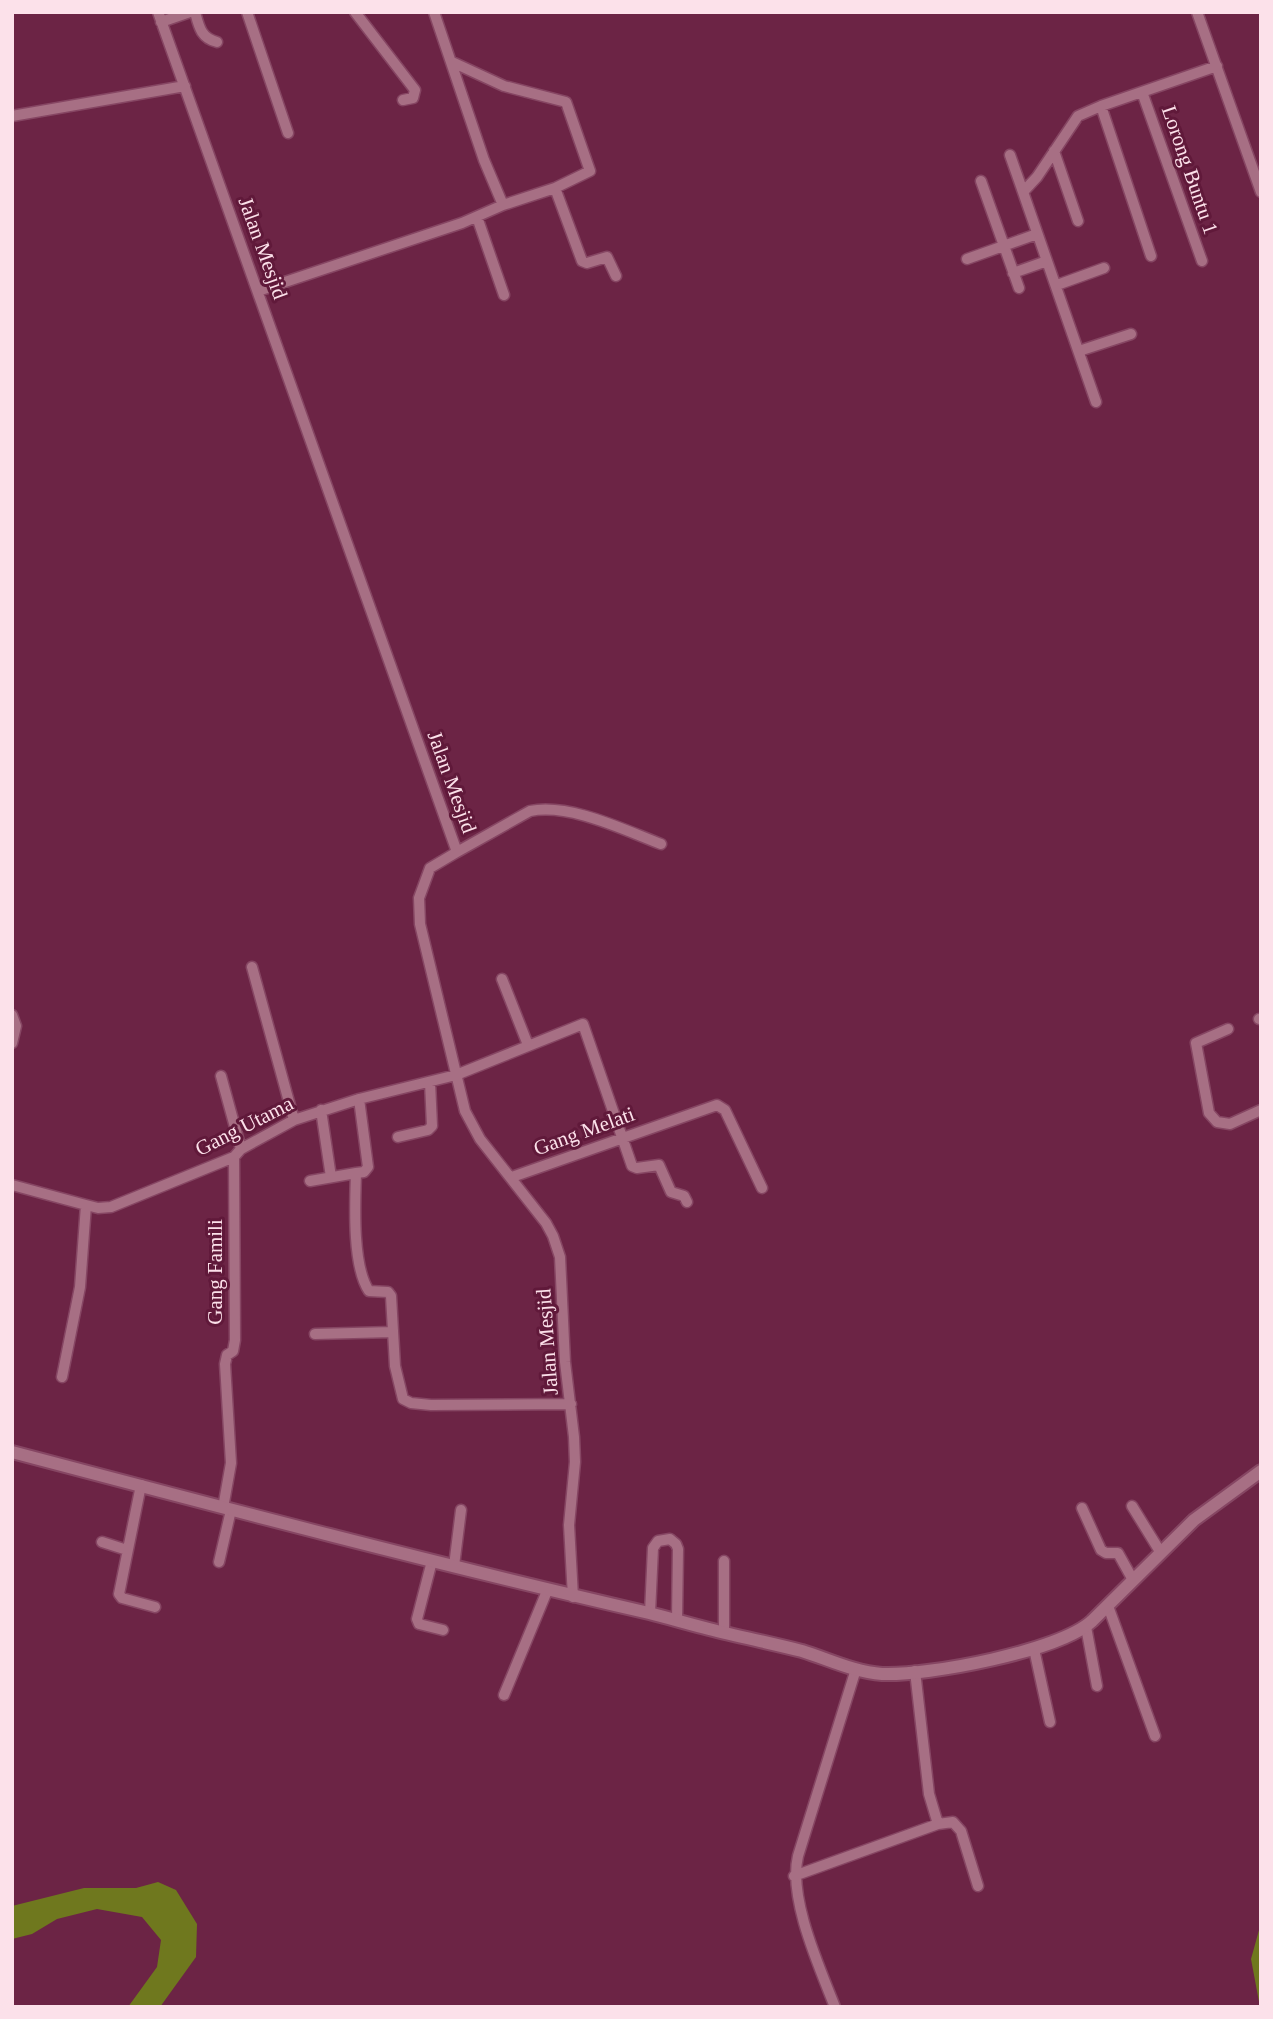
<svg xmlns="http://www.w3.org/2000/svg" width="1273" height="2019" font-family="'Times New Roman',serif">
<style>
.water{fill:#6f781e}
.lines{fill:none;stroke-linecap:round;stroke-linejoin:round}
.minor-casing{stroke:#864663;stroke-width:13}
.tertiary-casing{stroke:#864663;stroke-width:16}
.minor{stroke:#a76f84;stroke-width:10}
.tertiary{stroke:#a76f84;stroke-width:12}
.labels{text-anchor:middle;stroke-width:6;stroke-linejoin:round;paint-order:stroke}
.street-label{font-size:21px;fill:#fce1ea;stroke:#60193a}
</style>
<rect width="100%" height="100%" fill="#6c2445"/>
<!-- water -->
<path class="water" d="M158 1882 176 1890 197 1924 196 1957 160 2007H128L157 1967 161 1940 142 1917 97 1909 57 1919 32 1934 12 1939V1906L84 1888H136Z
M1261 1923V2007H1260L1251 1959Z"/>
<g class="lines">
<defs>
<path id="minor" d="M158 12 457 852 430 868 419 898 420 924 465 1111 480 1139 546 1223 553 1236 560 1257 565 1362 574 1437 575 1462 569 1525 573 1597
M195 12C199 27 201 38 217 42
M247 12 288 133
M355 12 415 90 413 98 403 100
M434 12 484 160 503 205
M1197 12 1261 192
M161 22 190 12
M1142 92 1202 261
M1101 106 1151 256
M12 116 185 86
M1054 151 1078 221
M1010 155 1023 192
M981 181 1019 288
M555 188 582 261 587 263 607 257 616 276
M477 217 504 295
M967 259 1037 234
M1013 273 1047 261
M1057 285 1104 268
M258 291 462 223 503 205 555 188 590 171 566 102 504 86 452 62
M1079 351 1131 334
M1096 402 1023 192 1037 177 1078 116 1101 106 1217 66
M457 852 530 811C570 803 624 830 661 844
M252 967 294 1120
M502 979 528 1045
M12 1015 16 1026 12 1043
M1259 1019H1261
M1228 1029 1196 1043 1209 1113 1217 1122 1230 1124 1261 1110
M221 1076 241 1149
M321 1110 331 1177
M398 1137 428 1130 432 1126 430 1082
M356 1173 364 1172 368 1167 359 1099
M512 1177 717 1105 725 1110 762 1188
M310 1181 356 1173C355 1203 352 1266 369 1291L388 1292 391 1296 395 1366 403 1399 411 1403 431 1405 571 1404
M12 1185 86 1205 98 1208 111 1207 234 1157 241 1149 294 1120 359 1099 456 1075 583 1024 632 1166 637 1168 659 1165 671 1192 684 1196 687 1202
M315 1334 392 1332
M62 1377 80 1287 86 1205
M141 1485 119 1594 122 1598 155 1607
M1132 1506 1161 1553
M223 1508 231 1463 225 1364 227 1355 233 1351 235 1340 234 1157
M1082 1508 1101 1550 1106 1553H1118L1133 1580
M102 1542 127 1550
M432 1561 417 1619 419 1624 443 1630
M219 1562 231 1510
M454 1566 461 1510
M1108 1606 1155 1736
M650 1613 653 1548 658 1541 670 1539 676 1544 678 1549 677 1620
M1086 1627 1097 1686
M724 1633V1561
M1034 1649 1050 1722
M915 1671 929 1794 938 1824
M504 1695 547 1591
M794 1876 938 1824 953 1822 961 1831 978 1886
M835 2007C819 1966 788 1898 798 1856L856 1669"/>
<path id="tertiary" d="M12 1452C224 1508 436 1564 649 1613 669 1618 689 1624 709 1629 740 1637 771 1643 802 1651 828 1659 854 1672 882 1674 928 1676 1060 1651 1092 1621L1194 1520 1261 1471"/>
</defs>
<!-- minor casing -->
<use href="#minor" class="minor-casing"/>
<!-- tertiary casing -->
<use href="#tertiary" class="tertiary-casing"/>
<!-- minor -->
<use href="#minor" class="minor"/>
<!-- tertiary -->
<use href="#tertiary" class="tertiary"/>
</g>
<g class="labels">
<!-- street labels -->
<g class="street-label">
<text transform="translate(1190 170) rotate(71)" y="7">Lorong Buntu 1</text>
<text transform="translate(263 248) rotate(70)" y="7">Jalan Mesjid</text>
<text transform="translate(452 782) rotate(70)" y="7">Jalan Mesjid</text>
<text transform="translate(244 1126) rotate(-27)" y="7">Gang Utama</text>
<text transform="translate(584 1131) rotate(-20)" y="7">Gang Melati</text>
<text transform="translate(215 1272) rotate(-90)" y="7">Gang Famili</text>
<text transform="translate(547 1342) rotate(-94)" y="7">Jalan Mesjid</text>
</g>
</g>
<!-- border -->
<rect width="1273" height="2019" fill="none" stroke="#fce1ea" stroke-width="28"/>
</svg>
